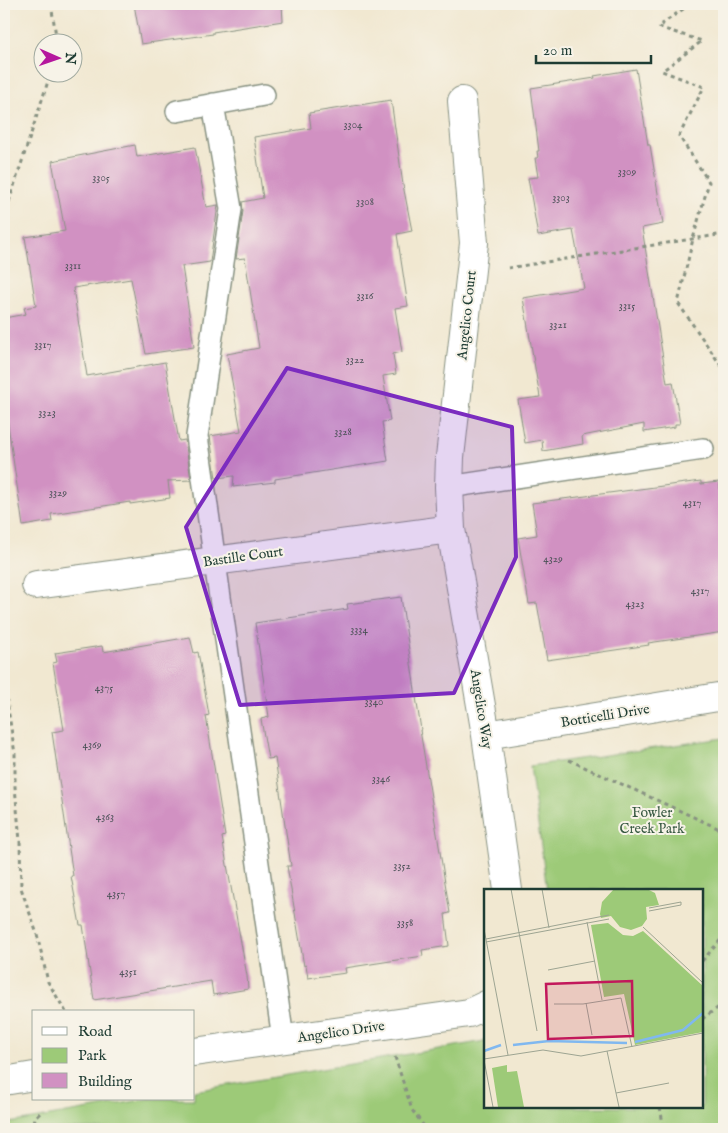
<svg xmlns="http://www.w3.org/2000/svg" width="728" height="1133" font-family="'IM FELL English',serif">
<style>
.green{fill:#9dca78;stroke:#5e8456}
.building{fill:#d191c2}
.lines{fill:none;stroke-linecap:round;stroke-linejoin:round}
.lane-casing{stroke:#889282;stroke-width:24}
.street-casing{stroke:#889282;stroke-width:30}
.path{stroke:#889282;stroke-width:3;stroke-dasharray:4 4;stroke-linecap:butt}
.lane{stroke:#fff;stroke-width:21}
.street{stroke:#fff;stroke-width:28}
.marked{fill:#7b2cbf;fill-opacity:0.2;stroke:#7b2cbf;stroke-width:4;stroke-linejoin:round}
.labels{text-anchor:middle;stroke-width:4;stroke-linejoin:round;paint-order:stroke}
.number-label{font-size:11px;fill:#4c5258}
.street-label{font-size:14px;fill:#1f3d34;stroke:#f7f3e8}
.park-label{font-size:14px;fill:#385942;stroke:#f7f3e8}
.inset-river{fill:none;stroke:#80b8f0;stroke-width:2.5}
.inset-road{fill:none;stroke:#9da492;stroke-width:1}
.view{fill:#c2185b;fill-opacity:0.15;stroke:#c2185b;stroke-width:2.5}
.inset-edge{fill:none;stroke:#1f3d34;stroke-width:2.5}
</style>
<rect width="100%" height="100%" fill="#f7f3e8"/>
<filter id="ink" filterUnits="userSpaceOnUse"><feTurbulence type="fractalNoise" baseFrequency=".02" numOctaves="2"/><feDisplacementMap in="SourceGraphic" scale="10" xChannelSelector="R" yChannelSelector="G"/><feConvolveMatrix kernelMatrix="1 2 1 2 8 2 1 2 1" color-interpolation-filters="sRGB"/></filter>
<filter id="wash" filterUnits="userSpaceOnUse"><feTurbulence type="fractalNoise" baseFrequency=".0096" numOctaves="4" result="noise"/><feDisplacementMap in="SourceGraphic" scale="20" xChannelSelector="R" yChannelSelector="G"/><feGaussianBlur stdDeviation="1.12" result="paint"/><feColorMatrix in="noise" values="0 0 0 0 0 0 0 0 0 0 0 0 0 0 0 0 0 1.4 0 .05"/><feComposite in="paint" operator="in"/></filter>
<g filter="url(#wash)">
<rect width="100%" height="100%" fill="#f1e8d1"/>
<!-- green -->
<path class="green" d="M724 738V1129H4V1124L147 1099H194V1091L485 1041 486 1107H702V890H547L530 766Z"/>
<g id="blocks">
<!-- building -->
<path class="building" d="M134 4H282L283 21 213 32V34L141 44Z
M636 69 648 145H650L663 224 642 228 667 383 673 382 680 424H675V427L644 432V424L582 436 583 444 543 451 542 440 525 443 518 400 540 397 523 298 584 288 573 230 538 236 528 178 538 177 535 158H538L537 151H539L531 88 595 78 594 76Z
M391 100 403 185 412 231 397 234 408 306 395 308 402 352 393 354 396 374 383 376 390 421 382 422 388 461 275 479V482L233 487 234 476 216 478 210 436 241 431 227 354 259 348 245 258 236 259 243 211 242 202 263 198 254 137 311 128 309 113Z
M135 145 137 157 195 147 206 207 218 205 210 262 182 266 194 347 146 354 131 279 73 288 87 376 165 362 179 441 185 440 191 480 168 481 170 498 130 504V502L51 514 52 521 23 526 7 418H4V318L26 314 24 308 36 306 25 237 65 231 52 161Z
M701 481V484L719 482 724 518V632L648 643 649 645 547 660 537 603 529 604 518 538 537 535 532 503Z
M401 597 421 730H420L450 913 445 914 449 946 422 950 423 956 345 968 346 973 308 978 306 965 304 966 287 866H291L275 758 268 759 261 719 269 717 255 623 348 609 347 604Z
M190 637 194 653 198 652 209 715 206 716 225 836 222 837 247 976 248 989 213 995 211 981 94 1000 83 925H80L71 876H73L52 732 64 730 53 663 57 662 55 653 102 646 103 652Z"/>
</g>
</g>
<g filter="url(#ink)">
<use href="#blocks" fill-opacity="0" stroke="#889282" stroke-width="1"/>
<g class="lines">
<defs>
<path id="lane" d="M213 104 231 209 197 436 283 1039
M177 111 264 95
M449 487 703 449"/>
<path id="street" d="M462 101 474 243 450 457 449 487 451 529 486 735 508 890
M36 585 451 529
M486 735 724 696
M194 1052 469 1013 486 1005
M4 1081 34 1076"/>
</defs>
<!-- lane casing -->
<use href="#lane" class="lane-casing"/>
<!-- street casing -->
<use href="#street" class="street-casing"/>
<!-- path -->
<path class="path" d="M51 4 57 42
M690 4 658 27 702 41 662 71 704 87 679 136 709 182 693 239 678 303 724 370
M4 217 51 72
M508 268 724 234
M4 682 15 754V787L20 841 21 888 37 934 48 982 66 1012
M569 760 724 831
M702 961 724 936
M702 1019 719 1007H724
M395 1057 412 1110 426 1129
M660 1107 664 1129
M40 1129 34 1119 42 1111"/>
<!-- lane -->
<use href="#lane" class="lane"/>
<!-- street -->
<use href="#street" class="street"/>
</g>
</g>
<!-- marked area -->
<path class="marked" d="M287 368 512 427 516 557 454 693 240 705 186 527Z"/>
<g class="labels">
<!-- number labels -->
<g class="number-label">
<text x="353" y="128">3304</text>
<text x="627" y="175">3309</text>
<text x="101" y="181">3305</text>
<text x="561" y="201">3303</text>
<text x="365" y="205">3308</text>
<text x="73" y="269">3311</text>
<text x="365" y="299">3316</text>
<text x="627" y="309">3315</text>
<text x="558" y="328">3321</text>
<text x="43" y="348">3317</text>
<text x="355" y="363">3322</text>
<text x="47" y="416">3323</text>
<text x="343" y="435">3328</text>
<text x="58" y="496">3329</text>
<text x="692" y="506">4317</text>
<text x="553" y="562">4329</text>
<text x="700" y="594">4317</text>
<text x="635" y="607">4323</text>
<text x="359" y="633">3334</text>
<text x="104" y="691">4375</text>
<text x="374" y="705">3340</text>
<text x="92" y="748">4369</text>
<text x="381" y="782">3346</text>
<text x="105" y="820">4363</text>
<text x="402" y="869">3352</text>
<text x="116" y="897">4357</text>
<text x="405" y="926">3358</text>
<text x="128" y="975">4351</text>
</g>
<!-- street labels -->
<g class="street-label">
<text transform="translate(466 315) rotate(-84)" y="5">Angelico Court</text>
<text transform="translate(243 556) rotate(-8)" y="5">Bastille Court</text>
<text transform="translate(482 709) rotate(81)" y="5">Angelico Way</text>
<text transform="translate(605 715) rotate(-9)" y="5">Botticelli Drive</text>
<text transform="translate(341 1031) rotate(-8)" y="5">Angelico Drive</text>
</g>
<!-- park labels -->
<g class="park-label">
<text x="652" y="817">Fowler<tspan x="652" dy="16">Creek Park</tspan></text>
</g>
</g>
<!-- overview -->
<g transform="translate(484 889)">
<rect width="219" height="219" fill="#f1e8d1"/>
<path d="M130 0H163L171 4 175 16 162 18 163 30 158 37 147 41 136 38 127 27 117 29 116 25 118 13ZM124 34 139 46 149 47 159 42 219 97V143L151 156 140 105 120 108 107 36ZM23 176V183L33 182 40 218H14L8 179Z" fill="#9dca78"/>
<path class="inset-river" d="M151 153 199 141 219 124M29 156 65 152 143 154M0 162 17 156"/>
<path class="inset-road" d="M27 0 53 142M58 0 65 39M165 19 197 13V16L165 22M103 33 118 111M159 38 219 94M0 40 24 166M2 50 125 26M2 53 125 30M64 81 111 72M102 114 108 146M70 115H99L137 109 148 158M123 162 135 218M0 170 59 161 97 167 219 144M0 171 9 218M132 204 185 194"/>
<path class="view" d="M148 92 149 147 64 150 62 95Z"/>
<rect width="219" height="219" class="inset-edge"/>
</g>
<!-- margin -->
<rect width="728" height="1133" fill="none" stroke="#f7f3e8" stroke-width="20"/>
<!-- legend -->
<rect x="32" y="1010" width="162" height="90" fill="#f7f3e8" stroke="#a1aaa0"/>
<rect x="42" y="1027" width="25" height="8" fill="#ffffff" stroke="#a1aaa0"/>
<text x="78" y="1036" font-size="15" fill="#1f3d34">Road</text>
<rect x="42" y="1048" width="25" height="15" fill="#9dca78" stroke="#a1aaa0"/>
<text x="78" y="1060" font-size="15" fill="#1f3d34">Park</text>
<rect x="42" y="1073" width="25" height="15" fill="#d191c2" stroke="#a1aaa0"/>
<text x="78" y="1086" font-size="15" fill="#1f3d34">Building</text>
<!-- north arrow -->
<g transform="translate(58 58) rotate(92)"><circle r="24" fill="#f7f3e8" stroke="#a1aaa0"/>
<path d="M0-4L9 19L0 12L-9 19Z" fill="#b5179e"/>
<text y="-8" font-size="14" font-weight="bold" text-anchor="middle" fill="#1f3d34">N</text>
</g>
<!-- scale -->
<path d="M536 55v8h115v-8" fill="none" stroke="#1f3d34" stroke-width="2.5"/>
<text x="543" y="55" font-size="15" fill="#1f3d34" stroke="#f7f3e8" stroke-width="4" paint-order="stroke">20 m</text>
</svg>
